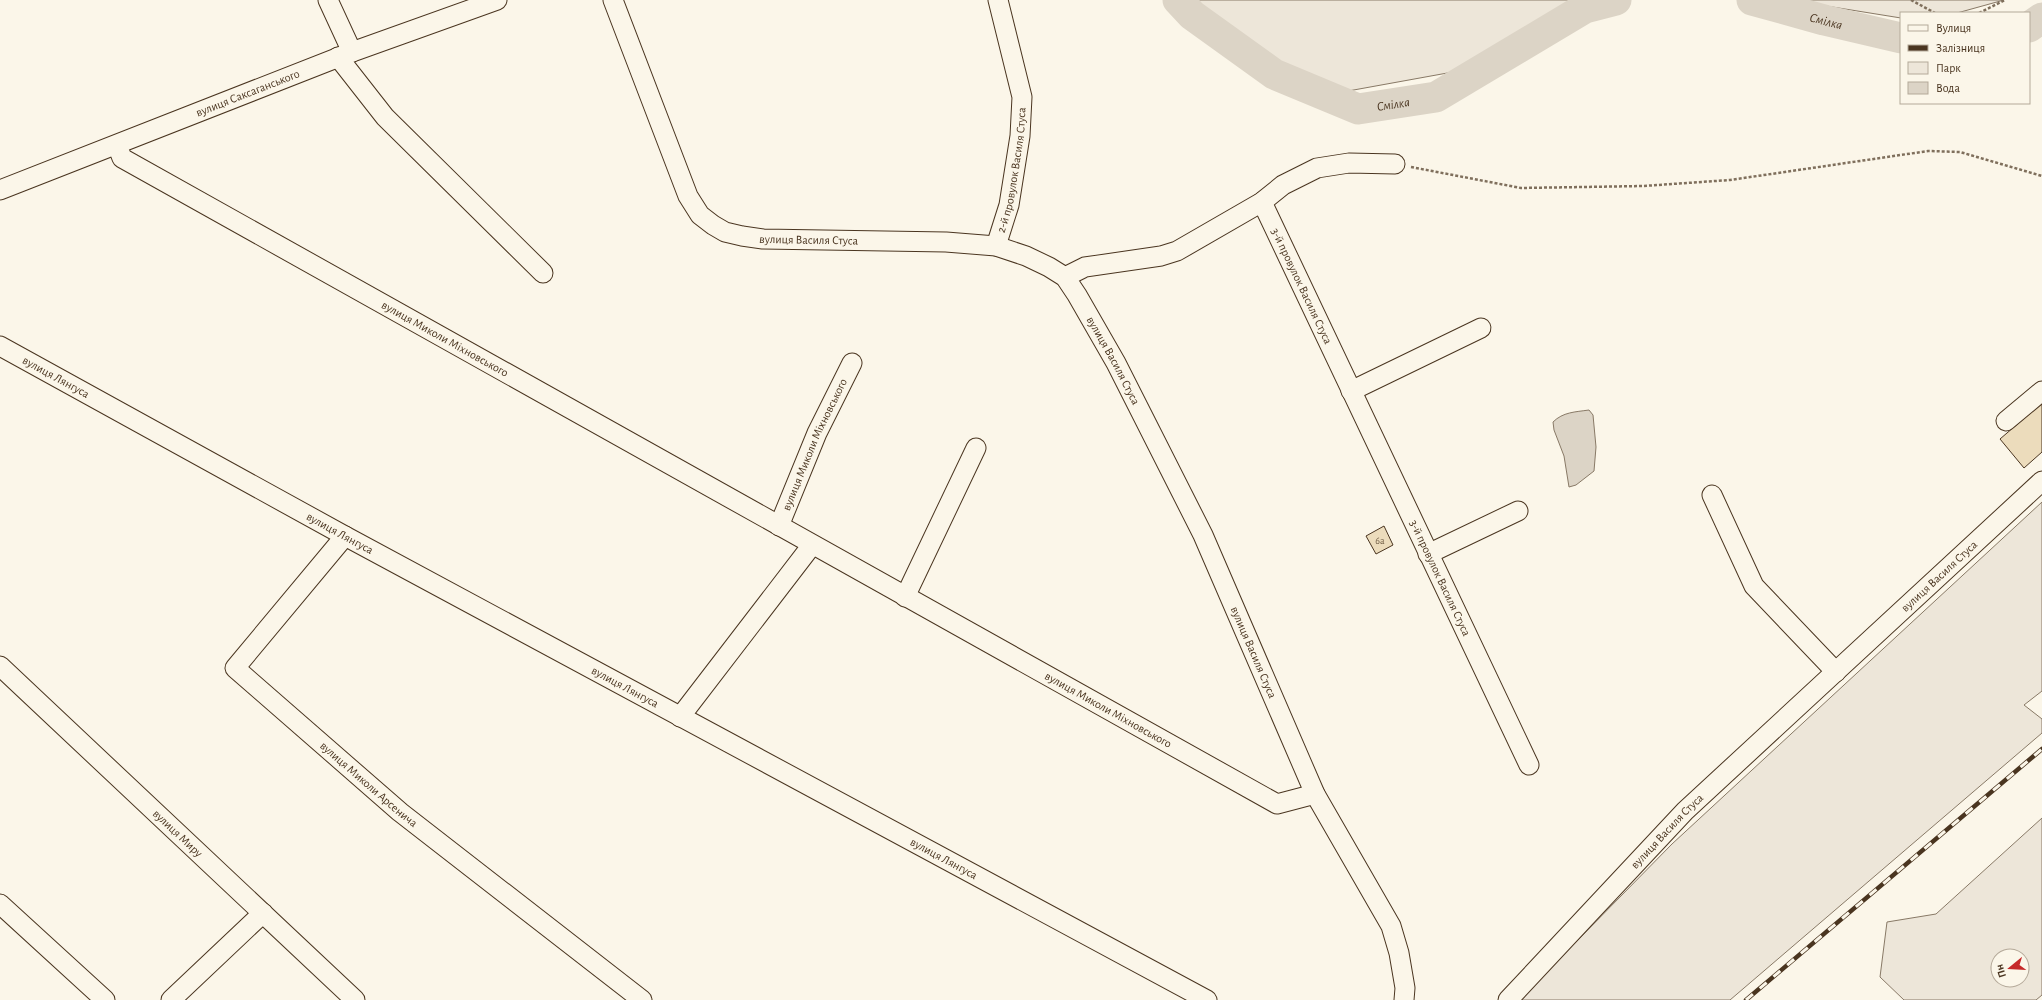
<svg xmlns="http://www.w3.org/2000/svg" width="2042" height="1000" font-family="'Alegreya Sans',sans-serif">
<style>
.green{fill:#ede6d9;stroke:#887966;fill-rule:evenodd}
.water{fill:#dcd4c6;stroke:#887966}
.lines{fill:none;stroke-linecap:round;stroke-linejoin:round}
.river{stroke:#dcd4c6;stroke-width:31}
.building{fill:#ecdcbc;stroke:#4a3520}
.minor-casing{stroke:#4a3520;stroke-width:21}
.path{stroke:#7f6f5c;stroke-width:2.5;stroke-dasharray:3 2;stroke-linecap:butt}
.minor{stroke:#fbf6e9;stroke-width:19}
.rail-casing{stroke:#4a3520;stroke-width:4.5}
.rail{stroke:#fbf6e9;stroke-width:3;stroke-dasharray:9;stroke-linecap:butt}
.labels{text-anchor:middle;stroke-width:3;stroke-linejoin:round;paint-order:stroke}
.number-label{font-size:10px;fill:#725f47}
.street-label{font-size:12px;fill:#4a3520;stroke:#fbf6e9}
.water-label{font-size:13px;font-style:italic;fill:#4a3520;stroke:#fbf6e9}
</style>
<rect width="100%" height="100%" fill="#fbf6e9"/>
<!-- green -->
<path class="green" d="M1184 0H1593L1486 66 1326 95 1199 25Z
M1789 0H2004L1957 13H1901V18Z
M2042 502V691L2024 705 2042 719V733L1730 1000H1519L1672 844Z
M2042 818V995L2036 1000H1904L1880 977 1887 922 1936 914ZM1998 956H2022V980H1998Z"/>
<!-- water -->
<path class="water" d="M1589 410 1593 415 1596 447 1594 471 1576 485 1569 487 1564 456 1554 430 1553 422C1563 412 1575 412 1589 410Z"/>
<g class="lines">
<!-- river -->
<g class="river">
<path id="s1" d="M1178 0 1192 15 1274 74 1358 109 1436 97 1585 8 1616 0"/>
<path id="s2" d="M1752 0 1824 20 1901 38"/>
<path d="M2029 27 2042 18"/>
</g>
</g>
<!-- building -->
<path class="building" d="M2042 403V452L2024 468 2000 439Z
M1384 526 1393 545 1376 554 1366 536Z"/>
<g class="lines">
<defs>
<g id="minor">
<path d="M328 0 352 52"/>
<path id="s3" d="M613 0 688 196 700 215 713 225 725 232 742 236 763 239 946 242 996 246 1026 256 1049 267 1065 277 1077 295 1116 363 1203 535 1315 794 1391 926 1399 953 1405 988 1404 1000"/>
<path d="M338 57 385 117 543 273"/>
<path id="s4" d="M117 145 122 158 1277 804 1315 794"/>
<path id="s5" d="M0 190 352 52 497 0"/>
<path id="s6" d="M1262 202 1529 765"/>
<path id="s7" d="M996 246 1009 205 1020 136 1022 97 998 0"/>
<path d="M1065 277 1085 267 1161 256 1177 251 1262 202 1283 185 1317 168 1349 163 1395 164"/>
<path id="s8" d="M0 346 345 536 1207 1000"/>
<path d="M1351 391 1481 328"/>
<path d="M2006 421 2042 391"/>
<path d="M1712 495 1754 586 1836 672"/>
<path id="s9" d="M779 526 817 433 852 363"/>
<path id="s10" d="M345 536 235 668 400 812 642 1000"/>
<path d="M1428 554 1518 511"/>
<path d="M905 597 976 448"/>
<path id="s11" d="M0 666 355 1000"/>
<path d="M680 717 812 545"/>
<path d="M0 904 105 1000"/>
<path d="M171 1000 263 913"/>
<path id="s12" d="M1508 1000 1685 811 2042 481"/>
</g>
</defs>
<!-- minor casing -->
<use href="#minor" class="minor-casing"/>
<!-- path -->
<path class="path" d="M1911 0 1935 13
M1979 13 2005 0
M1411 167 1521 188 1643 186 1730 180 1928 151 1960 152 2042 176"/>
<!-- minor -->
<use href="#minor" class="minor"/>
<defs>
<path id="rail" d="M1746 1000 2042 749"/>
</defs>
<!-- rail casing -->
<use href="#rail" class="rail-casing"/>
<!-- rail -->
<use href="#rail" class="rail"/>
</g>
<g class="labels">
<!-- number labels -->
<g class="number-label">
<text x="1380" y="544">6а</text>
</g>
<!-- street labels -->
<g class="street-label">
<text dy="4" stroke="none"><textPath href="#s5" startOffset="266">вулиця Саксаганського</textPath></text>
<text dy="4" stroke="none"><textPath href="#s7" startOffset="78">2-й провулок Василя Стуса</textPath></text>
<text dy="4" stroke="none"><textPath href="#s3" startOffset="347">вулиця Василя Стуса</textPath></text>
<text dy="4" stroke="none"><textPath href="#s6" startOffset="93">3-й провулок Василя Стуса</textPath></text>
<text dy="4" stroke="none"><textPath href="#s4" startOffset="384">вулиця Миколи Міхновського</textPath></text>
<text dy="4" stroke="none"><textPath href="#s3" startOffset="707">вулиця Василя Стуса</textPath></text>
<text dy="4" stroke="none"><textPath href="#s8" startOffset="64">вулиця Лянгуса</textPath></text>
<text dy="4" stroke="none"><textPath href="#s9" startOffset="89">вулиця Миколи Міхновського</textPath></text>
<text dy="4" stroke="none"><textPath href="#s8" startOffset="388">вулиця Лянгуса</textPath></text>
<text dy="4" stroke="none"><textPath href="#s12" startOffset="605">вулиця Василя Стуса</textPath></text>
<text dy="4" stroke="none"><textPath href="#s6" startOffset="416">3-й провулок Василя Стуса</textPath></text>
<text dy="4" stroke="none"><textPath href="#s3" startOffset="1031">вулиця Василя Стуса</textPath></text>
<text dy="4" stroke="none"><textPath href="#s8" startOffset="712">вулиця Лянгуса</textPath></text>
<text dy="4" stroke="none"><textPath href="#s4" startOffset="1144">вулиця Миколи Міхновського</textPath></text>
<text dy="4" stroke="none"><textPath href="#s10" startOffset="349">вулиця Миколи Арсенича</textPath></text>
<text dy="4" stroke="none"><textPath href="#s12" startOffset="232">вулиця Василя Стуса</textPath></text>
<text dy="4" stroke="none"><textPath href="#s11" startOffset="244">вулиця Миру</textPath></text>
<text dy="4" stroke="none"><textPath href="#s8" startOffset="1074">вулиця Лянгуса</textPath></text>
</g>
<!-- water labels -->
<g class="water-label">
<text dy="5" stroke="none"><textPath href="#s2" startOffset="77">Смілка</textPath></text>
<text dy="5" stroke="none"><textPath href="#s1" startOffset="248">Смілка</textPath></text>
</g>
</g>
<!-- legend -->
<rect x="1900" y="12" width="130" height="92" fill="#fbf6e9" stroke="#b4a999"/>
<rect x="1908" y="25" width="20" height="6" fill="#fbf6e9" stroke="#b4a999"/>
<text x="1936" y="32" font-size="12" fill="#4a3520">Вулиця</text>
<rect x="1908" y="45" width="20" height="6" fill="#4a3520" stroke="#b4a999"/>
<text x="1936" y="52" font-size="12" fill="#4a3520">Залізниця</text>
<rect x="1908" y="62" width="20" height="12" fill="#ede6d9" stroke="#b4a999"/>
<text x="1936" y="72" font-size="12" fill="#4a3520">Парк</text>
<rect x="1908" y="82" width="20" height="12" fill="#dcd4c6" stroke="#b4a999"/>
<text x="1936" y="92" font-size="12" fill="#4a3520">Вода</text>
<!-- north arrow -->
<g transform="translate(2010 968) rotate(252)"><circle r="19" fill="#fbf6e9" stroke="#b4a999"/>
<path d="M0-3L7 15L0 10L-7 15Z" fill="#c62828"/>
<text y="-6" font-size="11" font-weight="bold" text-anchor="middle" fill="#4a3520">Пн</text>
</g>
</svg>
